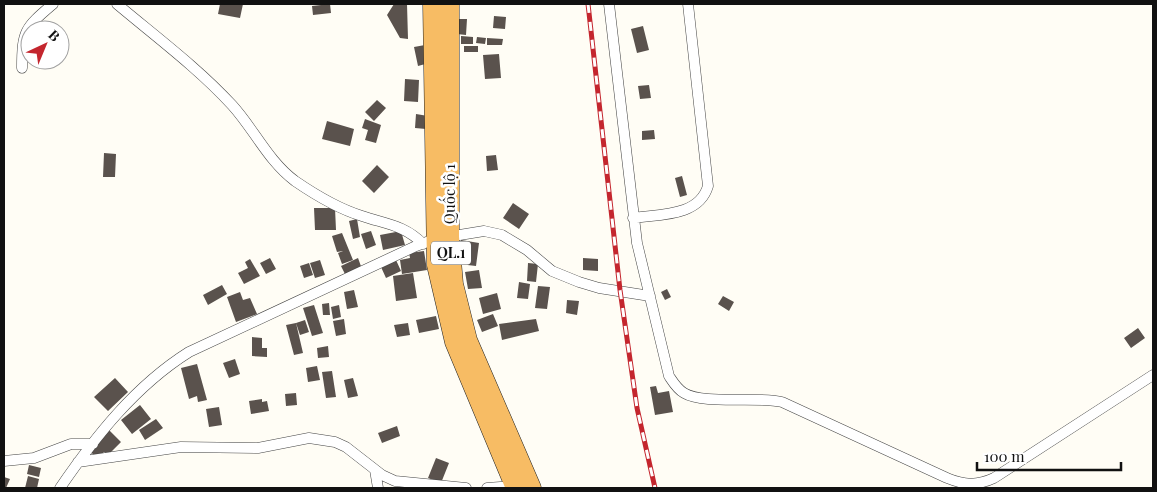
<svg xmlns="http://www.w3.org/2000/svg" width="1157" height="492" font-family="'Playfair Display',serif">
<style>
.building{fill:#5a524d}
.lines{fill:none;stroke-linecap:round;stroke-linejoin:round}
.minor-casing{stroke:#444;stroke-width:11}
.trunk-casing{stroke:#222;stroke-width:19}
.minor{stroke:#fff;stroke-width:10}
.trunk{stroke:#f7bc64;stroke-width:18}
.rail-casing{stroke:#c4262e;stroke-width:5}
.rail{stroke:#fff;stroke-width:3;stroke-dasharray:9;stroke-linecap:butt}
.labels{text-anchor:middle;stroke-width:5;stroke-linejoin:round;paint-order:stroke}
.shield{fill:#fff;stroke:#585858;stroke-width:1}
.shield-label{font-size:14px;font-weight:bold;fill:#111}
.street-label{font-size:15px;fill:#111;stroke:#fff}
</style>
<rect width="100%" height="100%" fill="#fffdf5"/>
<!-- building -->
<path class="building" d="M220 4H243L240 18 218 14Z
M330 4 331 13 313 15 312 6Z
M394 4H407L408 39 400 38 387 15Z
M494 16 506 17 505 29 493 28Z
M457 19H467L466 35 457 34Z
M643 26 649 50 637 53 631 29Z
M461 36 473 37V44H461Z
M477 37 486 38 485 44 476 43Z
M487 38 503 39 502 45H487Z
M425 45 429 63 418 66 414 47Z
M464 46H478V52H464Z
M499 54 501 78 485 79 483 55Z
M405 79 419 80 418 102 404 101Z
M649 85 651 98 640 99 638 86Z
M377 100 386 108 374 121 365 112Z
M416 114 428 116 426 129 415 128Z
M365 119 381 125 376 143 365 140 368 130 362 128Z
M327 121 354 129 350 146 322 139Z
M654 130 655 139 642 140V131Z
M104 153 116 154 115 177H103Z
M496 155 498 170 487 171 486 156Z
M377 165 389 177 374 193 362 181Z
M682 176 687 195 680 197 675 178Z
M513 203 529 214 519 229 503 218Z
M314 208H335L336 230H315Z
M357 219 360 237 353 239 349 221Z
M371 231 376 245 366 249 361 234Z
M401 231 405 245 383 250 380 235Z
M342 233 353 260 342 264 338 253 343 251 337 252 332 236Z
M461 240 479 243 476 266 459 264Z
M424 251 427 270 402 274 400 260 410 258 409 253Z
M270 258 276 269 266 274 260 263Z
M358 258 362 269 346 276 341 266Z
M583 258 598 259V271L583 270Z
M250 259 260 276 244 284 238 273 248 268 245 262Z
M320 260 325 275 315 278 310 263Z
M396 260 401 271 386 278 381 267Z
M309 263 313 275 304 278 300 266Z
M528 263 538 264 536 282 527 281Z
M479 270 482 288 468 289 465 272Z
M413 273 417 298 396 301 393 276Z
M519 282 530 284 528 299 517 298Z
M222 285 227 294 208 305 203 295Z
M538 286 550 287 547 309 535 308Z
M667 289 671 297 665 300 661 292Z
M354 290 358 307 347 309 344 292Z
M240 292 243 300 250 298 257 314 236 322 227 297Z
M497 293 501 309 483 314 479 298Z
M723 296 734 302 729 311 718 304Z
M567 300 579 301 577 315 566 313Z
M329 303 330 315H323L322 304Z
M314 305 323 333 312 336 303 308Z
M339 305 341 317 333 319 331 307Z
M493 314 498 326 482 332 477 320Z
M436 316 439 329 419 333 416 320Z
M344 319 346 334 336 336 333 321Z
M536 319 539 331 502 340 499 324Z
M305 320 309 332 300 335 296 323Z
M296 323 303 353 294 355 286 325Z
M408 323 410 335 397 337 394 325Z
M1138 328 1145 338 1131 348 1124 338Z
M252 337 262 338V348H267V357L252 356Z
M328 346 329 357 318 358 317 348Z
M235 359 240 374 229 378 223 363Z
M197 364 207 400 198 402 197 396 189 399 181 368Z
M317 366 320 380 308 382 306 368Z
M332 371 336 397 326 398 322 372Z
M115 378 128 392 108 411 94 397Z
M353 378 358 396 348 398 344 380Z
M656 386 658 393 669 391 673 412 655 415 650 387Z
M296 393 297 405 286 406 285 394Z
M262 399V402L267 401 269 411 251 414 249 401Z
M140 405 151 419 132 434 121 420Z
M219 407 222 425 209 427 206 409Z
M156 419 163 428 145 440 139 430Z
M397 426 400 436 382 443 378 433Z
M109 430 121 442 108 455 104 452 97 459 91 452Z
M436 458 449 463 441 483 428 478Z
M29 465 41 468 39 477 27 474Z
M28 476 39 479 37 488H25Z
M4 477 10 479 6 488H4Z"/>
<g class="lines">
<defs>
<path id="minor" d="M117 4C155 36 198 68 232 105 254 129 268 161 295 181 314 194 339 209 362 216 385 224 405 225 423 244
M609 4 637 243 669 376C673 382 677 389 684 393 704 405 756 396 782 402L947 478C964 485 977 486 994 478L1153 375
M22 68C22 30 25 28 53 4
M633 218C659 214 699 217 708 186L688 4
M4 461 34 458 71 444H93
M78 462 181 447 258 448 309 438 335 442 346 447 382 475 395 481 466 488
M375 470 378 488
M60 488C95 437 135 386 189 352L416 246 435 239 484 231 502 235 527 250 552 271 579 282 599 288 650 296
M487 488 514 486"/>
<path id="trunk" d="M432 4 436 265 454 342 515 488
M450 4V237L454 284 468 340 532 488"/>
</defs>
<!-- minor casing -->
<use href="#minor" class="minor-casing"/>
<!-- trunk casing -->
<use href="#trunk" class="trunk-casing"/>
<!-- minor -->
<use href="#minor" class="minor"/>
<!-- trunk -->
<use href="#trunk" class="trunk"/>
<defs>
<path id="rail" d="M588 4 620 290 637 408 655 488"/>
</defs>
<!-- rail casing -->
<use href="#rail" class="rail-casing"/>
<!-- rail -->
<use href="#rail" class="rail"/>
</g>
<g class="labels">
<!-- shield labels -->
<rect class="shield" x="431" y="241.5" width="40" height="23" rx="4"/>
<g class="shield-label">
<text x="451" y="258">QL.1</text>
</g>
<!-- street labels -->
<g class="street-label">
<text transform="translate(450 194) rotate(-90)" y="5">Quốc lộ 1</text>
</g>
</g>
<!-- border -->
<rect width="1157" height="492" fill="none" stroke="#111111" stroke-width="10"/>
<!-- north arrow -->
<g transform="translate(45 45) rotate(44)"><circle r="24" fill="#ffffff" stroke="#a0a0a0"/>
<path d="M0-4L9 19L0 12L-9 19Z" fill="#c4262e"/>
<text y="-8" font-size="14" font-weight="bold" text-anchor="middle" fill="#111111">B</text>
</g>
<!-- scale -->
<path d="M977 462v8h144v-8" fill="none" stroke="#111111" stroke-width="2.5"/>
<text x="984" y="462" font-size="15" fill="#111111" stroke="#ffffff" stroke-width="4" paint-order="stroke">100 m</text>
</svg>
